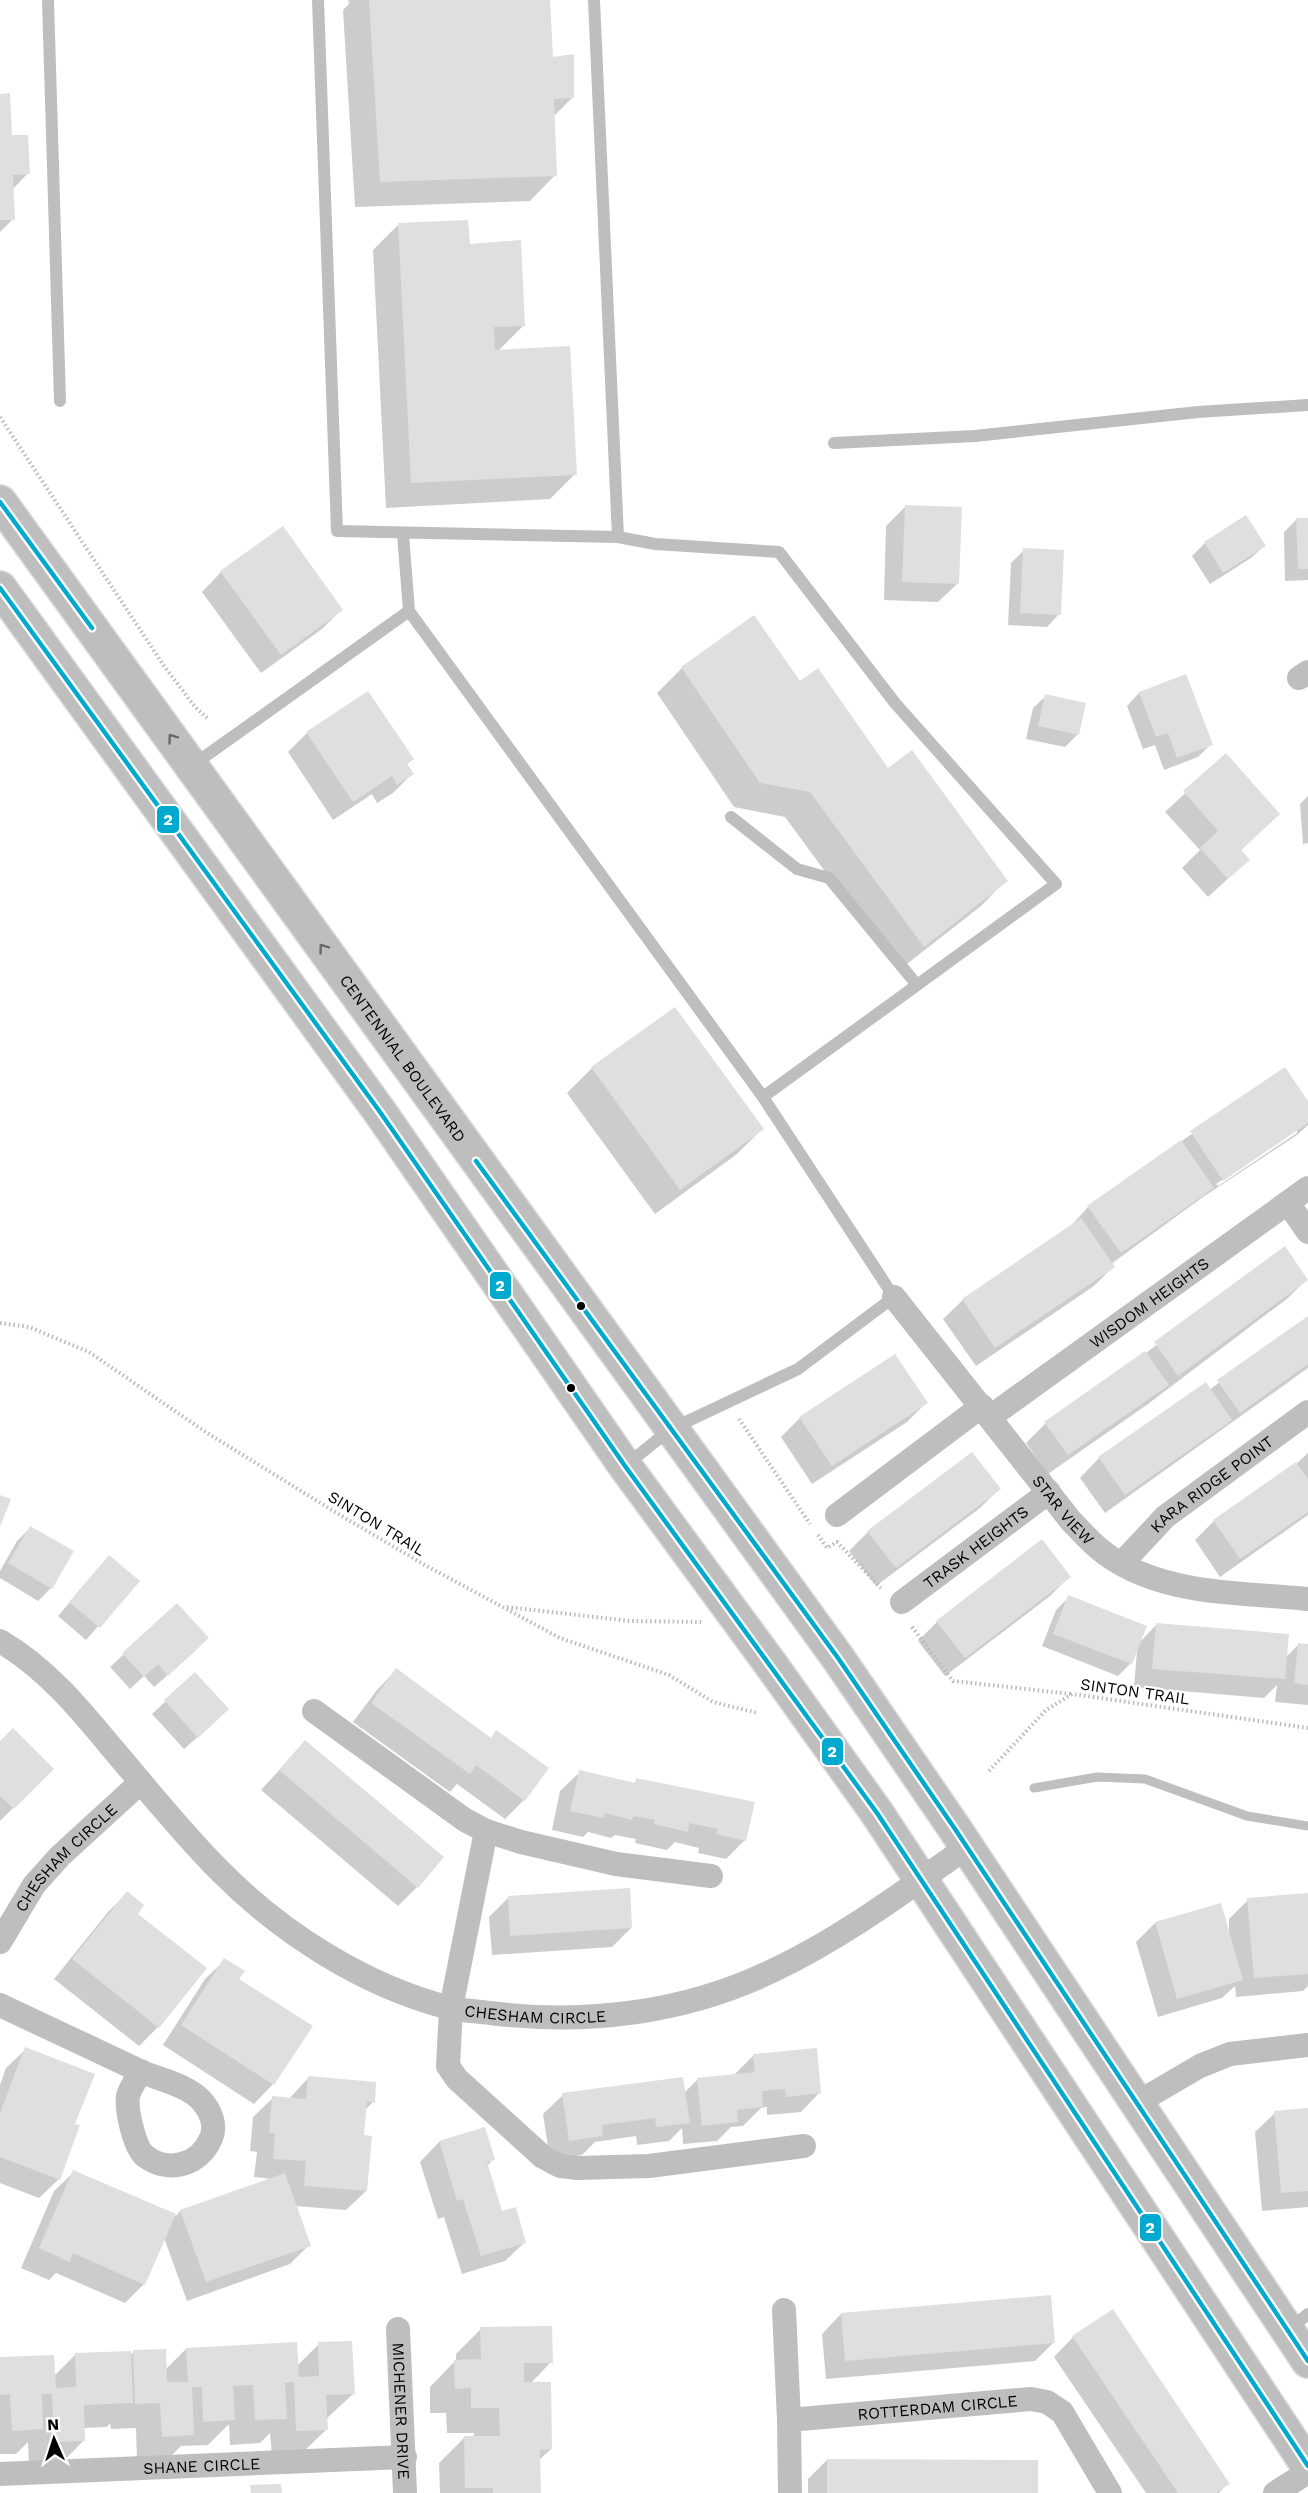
<svg xmlns="http://www.w3.org/2000/svg" width="1308" height="2493" font-family="'Work Sans',sans-serif">
<style>
.shadow{fill:#0003;fill-rule:evenodd}
.lines{fill:none;stroke-linecap:round;stroke-linejoin:round}
.stream{stroke:#bfbfbf;stroke-width:9}
.building{fill:#dfdfdf}
.primary-casing{stroke:#dbdbdb;stroke-width:36}
.path{stroke:#b9b9b9;stroke-width:4;stroke-dasharray:1.5 3;stroke-linecap:butt}
.lane{stroke:#bebebe;stroke-width:12}
.street{stroke:#bebebe;stroke-width:24}
.primary{stroke:#bebebe;stroke-width:33}
.primary-bridge-casing{stroke:#dbdbdb;stroke-width:36;stroke-linecap:butt}
.primary-bridge{stroke:#bebebe;stroke-width:33}
.bus-1-casing{stroke:#fff;stroke-width:9}
.bus-1{stroke:#00a9ce;stroke-width:4.5}
.oneway{stroke:#686868}
.bus-dot{fill:#000;stroke:#fff;stroke-width:2}
.labels{text-anchor:middle;stroke-width:4.5;stroke-linejoin:round;paint-order:stroke}
.street-label{font-size:16px;fill:#000;stroke:#fff}
.line-badge{stroke:#fff;stroke-width:2}
.badge-label{font-size:16px;text-anchor:middle;font-weight:bold;fill:#fff}
</style>
<rect width="100%" height="100%" fill="#fff"/>
<!-- shadow -->
<path class="shadow" d="M348 0H548L551 59 573 97 553 117 555 175 530 201 355 207 343 10 349 4Z
M0 95 11 137 28 173 12 190 13 219 0 232Z
M398 225 468 245 524 325 498 351 575 474 550 499 386 508 373 250Z
M905 507 958 583 938 602 884 600 886 526Z
M1246 517 1264 546 1251 558 1210 584 1192 556 1205 543Z
M1297 519H1308V580L1285 581 1284 532Z
M282 528 341 610 322 629 261 673 202 592 221 572Z
M1024 550 1059 614 1047 627 1008 625 1011 563Z
M682 668 800 684 887 770 1006 880 981 906 898 971 785 817 734 807 657 693Z
M1185 676 1211 744 1198 757 1164 770 1155 745 1143 749 1127 706 1139 693Z
M1046 696 1078 734 1065 747 1026 739 1033 708Z
M307 733 413 759 406 765 412 774 393 793 377 803 372 794 333 820 288 752Z
M1226 755 1278 814 1240 851 1248 860 1208 897 1182 868 1200 850 1165 812Z
M1308 796V843L1303 844 1300 804Z
M592 1068 762 1129 737 1154 655 1214 567 1093Z
M1284 1069 1308 1104V1125L1297 1135 1203 1197 1111 1264 1113 1267 1094 1286 976 1366 943 1319 963 1300 1070 1227 1088 1207ZM1297 1129V1133L1218 1186 1216 1184Z
M1284 1248 1307 1279 1288 1298 1148 1404 1048 1474 1026 1443 1045 1424 1146 1353Z
M1308 1318V1368L1105 1513 1080 1478 1099 1458 1209 1390Z
M926 1403 907 1422 812 1484 781 1437 800 1418Z
M1308 1453V1515L1220 1577 1195 1540 1214 1521 1294 1466Z
M999 1489 980 1508 876 1586 849 1551 868 1532Z
M30 1528 51 1588 38 1601 0 1578V1571L17 1541Z
M1041 1541 1069 1577 1050 1596 945 1676 918 1641 937 1622Z
M97 1570 138 1581 86 1640 58 1616Z
M1069 1597 1140 1642 1156 1625 1285 1658 1298 1645 1308 1646V1705L1275 1702 1277 1685 1264 1698 1134 1687 1137 1651 1131 1663 1118 1676 1042 1646 1056 1610Z
M177 1605 195 1651 154 1687 144 1676 130 1689 110 1667Z
M396 1670 490 1739 497 1732 524 1800 505 1819 457 1784 450 1792 353 1722 377 1690Z
M195 1674 215 1722 184 1749 152 1714Z
M305 1742 417 1887 398 1906 261 1790Z
M0 1743 52 1769 0 1821Z
M580 1772 633 1784 637 1780 745 1840 726 1859 698 1853 699 1848 675 1842 667 1850 635 1843 636 1839 615 1835 611 1838 588 1832 583 1837 552 1830 560 1791Z
M127 1893 136 1914 158 2027 139 2046 54 1979 108 1912Z
M1308 1895V1986L1303 1991 1236 1997 1235 1986 1222 1998 1158 2017 1136 1942 1155 1923 1229 1935V1919L1248 1900Z
M508 1898 631 1928 612 1947 492 1955 489 1917Z
M225 1960 237 1980 273 2084 254 2104 163 2045 205 1979Z
M26 2049 73 2125 59 2179 39 2198 0 2183V2085L6 2068Z
M754 2055 820 2092 801 2112 767 2115V2107L761 2108 743 2126 731 2127 717 2141 683 2144 682 2128 669 2141 637 2145 636 2136 595 2142 582 2155 550 2160 543 2114 563 2095 684 2093 698 2079 734 2075Z
M309 2077 373 2102 364 2111 362 2137 366 2191 346 2210 295 2206 309 2245 290 2264 187 2301 164 2238 144 2284 125 2303 56 2273 49 2280 21 2268 54 2191 74 2172 176 2216 180 2211 272 2179 254 2177 257 2152 250 2151 253 2117 273 2098 289 2099Z
M1308 2110V2207L1262 2211 1255 2132 1275 2113Z
M484 2129 493 2159 487 2166 501 2213 525 2242 505 2261 462 2274 444 2217 438 2219 420 2162 439 2142Z
M841 2314 1054 2342 1035 2361 826 2379 822 2334Z
M481 2329 551 2362 530 2384 551 2449 539 2460 540 2493H440L439 2463 464 2438H474V2433H447L446 2413H430V2387L456 2360V2354Z
M1073 2337 1228 2483 1219 2493H1146L1054 2357Z
M319 2344 353 2394 326 2419 327 2429 301 2454 272 2456 270 2433 260 2443 230 2445 229 2424 208 2445 181 2446 167 2460 137 2462 136 2428 111 2429 110 2423 107 2427 84 2428V2440L59 2466 29 2467 28 2442 16 2454H0V2358L54 2376 76 2354 130 2355 134 2352 165 2370 186 2349 297 2366Z
M827 2460 1037 2493H808V2479Z"/>
<g class="lines">
<!-- stream -->
<path class="stream" d="M1034 1788 1097 1777 1145 1779 1247 1816 1308 1826"/>
</g>
<!-- building -->
<path class="building" d="M369 0H550L553 57 574 54V98L554 99 557 176 380 182Z
M10 93 12 135H28L30 174 13 175 15 220H0V94Z
M468 220 470 244 521 240 525 326 494 327 495 350 570 346 577 475 411 483 398 223Z
M905 505 962 507 959 584 902 582Z
M1246 515 1266 546 1223 573 1204 542Z
M1296 518H1308V569H1298Z
M283 526 343 610 281 655 220 571Z
M1023 548 1064 550 1061 615 1020 613Z
M754 615 800 681 818 668 888 768 912 750 1008 881 924 947 810 792 760 783 681 667Z
M1186 674 1213 745 1177 758 1168 733 1156 737 1139 692Z
M368 691 414 759 407 764 414 774 397 785 392 776 353 802 306 732Z
M1045 694 1086 703 1079 735 1038 726Z
M1226 753 1280 814 1241 850 1250 860 1228 879 1200 848 1218 831 1183 791Z
M675 1007 764 1129 680 1190 591 1067Z
M1285 1067 1308 1101V1123L1223 1181 1190 1131Z
M1181 1140 1214 1188 1121 1253 1087 1206Z
M1081 1218 1115 1267 995 1348 962 1299Z
M1285 1246 1308 1280 1178 1376 1154 1342Z
M1308 1316V1364L1240 1413 1217 1380Z
M1145 1351 1169 1385 1068 1455 1044 1422Z
M895 1354 928 1403 832 1466 799 1417Z
M1206 1382 1232 1420 1125 1495 1098 1457Z
M972 1452 1001 1489 896 1568 867 1531Z
M1296 1462 1308 1479V1512L1240 1559 1213 1520Z
M0 1495 11 1499 0 1527Z
M30 1526 74 1551 52 1589 8 1563Z
M1042 1539 1071 1577 965 1658 936 1621Z
M109 1555 140 1581 100 1628 69 1602Z
M1068 1595 1147 1626 1132 1664 1053 1634Z
M177 1603 209 1638 168 1676 158 1664 144 1677 122 1653Z
M1156 1623 1289 1634 1285 1679 1152 1669Z
M1298 1643 1308 1644V1685L1294 1683Z
M396 1668 491 1738 496 1730 549 1768 525 1801 476 1765 470 1774 371 1703Z
M195 1672 229 1709 198 1738 164 1700Z
M13 1728 54 1769 14 1809 0 1796V1741Z
M305 1740 444 1857 418 1888 279 1770Z
M579 1770 635 1783 636 1778 755 1802 746 1841 716 1834 718 1829 689 1823 688 1832 654 1824 655 1820 633 1816 632 1820 605 1813 604 1818 570 1811Z
M630 1888 632 1928 510 1936 508 1896Z
M127 1891 144 1905 138 1914 207 1968 159 2028 72 1959Z
M1308 1893V1974L1254 1978 1247 1898Z
M1221 1903 1243 1980 1177 1999 1155 1922Z
M224 1958 245 1971 239 1979 313 2026 274 2085 181 2025Z
M25 2047 95 2074 75 2124 80 2125 60 2180 0 2157V2113Z
M817 2048 821 2093 786 2097 785 2089 762 2091 763 2107 737 2110 738 2122 702 2126 697 2078 755 2072 753 2054Z
M308 2076 376 2082 375 2103 367 2102 364 2135 372 2136 367 2191 304 2186 306 2161 273 2159 275 2133H269L272 2096 306 2099Z
M683 2077 690 2123 656 2127 655 2118 602 2125 603 2136 569 2141 562 2093Z
M1308 2108V2191L1281 2193 1274 2111Z
M485 2127 495 2160 487 2162 502 2211 516 2207 526 2243 481 2256 463 2199 457 2201 439 2141Z
M73 2170 176 2214 145 2285 73 2253 69 2262 39 2248Z
M285 2173 311 2246 206 2282 180 2210Z
M1051 2295 1055 2343 845 2361 841 2313Z
M1113 2309 1230 2484 1216 2493H1178L1072 2336Z
M552 2326 553 2363H524V2382H551L552 2449 540 2450 541 2493H493V2488H465L464 2436H500L499 2408H471V2388L455 2389 454 2360 481 2359 480 2327Z
M352 2341 355 2394 326 2395 328 2430 296 2431 294 2382 285 2383 287 2419 255 2420 253 2385 233 2386 235 2420 203 2422 202 2387H192L194 2435 162 2437 160 2403 135 2404 133 2350 166 2349 167 2382H188L186 2348 297 2342 299 2377 319 2376 318 2342Z
M131 2351 133 2403 84 2405 85 2441 54 2442 52 2394H42L43 2429 12 2431 10 2394 0 2395V2357L54 2355 56 2388 76 2387 75 2353Z
M827 2459 1038 2460V2493H827Z
M281 2484 282 2493H251L250 2485Z"/>
<g class="lines">
<defs>
<g id="primary">
<path id="s10" d="M0 502 838 1658"/>
<path d="M0 588 380 1112 625 1466 772 1666"/>
<path d="M877 1813 1308 2466"/>
<path d="M955 1829 1308 2361"/>
</g>
</defs>
<!-- primary casing -->
<use href="#primary" class="primary-casing"/>
<!-- path -->
<path class="path" d="M0 417 164 666 195 707 207 718
M0 1323 29 1327 89 1352 204 1431 335 1512 423 1564 560 1638 669 1675 713 1702 758 1713
M739 1419 810 1524
M818 1535 827 1548 837 1542 881 1588
M507 1607 630 1621 703 1622
M912 1627 953 1681 1072 1694
M989 1771 1046 1710 1072 1694 1308 1728"/>
<!-- lane -->
<path class="lane" d="M48 0 60 401
M318 0 337 531 618 537 655 544 779 552 895 703 1056 884 763 1097
M594 0 618 537
M834 443 975 436 1198 412 1308 405
M403 534 409 611 763 1097 894 1297 798 1369 671 1429 626 1465
M193 765 409 611
M731 817 797 869 829 878 917 985
M1288 2330 1308 2314"/>
<!-- street -->
<g class="street">
<path d="M1299 678 1308 672"/>
<path d="M1288 1203 1308 1232"/>
<path id="s1" d="M894 1297 1071 1521C1080 1530 1088 1539 1097 1547 1153 1596 1239 1592 1308 1599"/>
<path id="s2" d="M990 1417 1308 1188"/>
<path d="M837 1515 982 1406"/>
<path id="s3" d="M1122 1563 1165 1517 1308 1412"/>
<path id="s4" d="M902 1602 1049 1492"/>
<path id="s5" d="M0 1641C46 1668 79 1708 112 1748 147 1789 181 1832 219 1870 281 1933 364 1986 450 2008 463 2011 477 2011 490 2013 586 2025 685 2013 772 1971 842 1938 905 1891 967 1847"/>
<path d="M314 1711 465 1820 486 1831 521 1842 616 1864 711 1876"/>
<path d="M486 1831 451 2008 448 2066 457 2079 543 2157 560 2166 578 2168 649 2166 804 2146"/>
<path id="s6" d="M0 1942 34 1885 60 1856 141 1782"/>
<path d="M0 2005C47 2027 93 2049 140 2071 160 2080 185 2084 201 2100 210 2110 217 2125 211 2138 200 2165 168 2174 145 2156 134 2147 126 2109 128 2096 130 2088 137 2078 141 2071"/>
<path d="M1135 2104 1200 2066 1230 2054 1308 2045"/>
<path d="M784 2310 789 2420"/>
<path id="s7" d="M398 2329 405 2493"/>
<path id="s8" d="M0 2474 405 2457"/>
<path id="s9" d="M790 2493 789 2420 1031 2399 1047 2402 1062 2412 1110 2493"/>
<path d="M1275 2493 1308 2472"/>
</g>
<!-- primary -->
<use href="#primary" class="primary"/>
<defs>
<path id="primary-bridge" d="M838 1658 955 1829
M772 1666 877 1813"/>
</defs>
<!-- primary-bridge casing -->
<use href="#primary-bridge" class="primary-bridge-casing"/>
<!-- primary-bridge -->
<use href="#primary-bridge" class="primary-bridge"/>
<defs>
<path id="bus-1" d="M0 502 92 628
M0 588 380 1112 625 1466 877 1813 1308 2466
M476 1161 838 1658 955 1829 1308 2361"/>
</defs>
<!-- bus-1 casing -->
<use href="#bus-1" class="bus-1-casing"/>
<!-- bus-1 -->
<use href="#bus-1" class="bus-1"/>
</g>
<!-- one-way arrows -->
<defs><path id="oneway-chevron" d="M-2-3.5L2.5 0L-2 3.5" fill="none" stroke-width="1.6" stroke-linecap="round" stroke-linejoin="round" transform="scale(1.5)"/></defs>
<g class="oneway">
<use href="#oneway-chevron" transform="translate(172 738) rotate(-126)"/>
<use href="#oneway-chevron" transform="translate(323 948) rotate(-126)"/>
</g>
<!-- markers -->
<g class="bus-dot">
<circle cx="581" cy="1306" r="5"/>
<circle cx="571" cy="1388" r="5"/>
</g>
<g class="labels">
<!-- street labels -->
<g class="street-label">
<text dy="6" stroke="none"><textPath href="#s10" startOffset="687">CENTENNIAL BOULEVARD</textPath></text>
<text dy="6" stroke="none"><textPath href="#s2" startOffset="196">WISDOM HEIGHTS</textPath></text>
<text dy="6" stroke="none"><textPath href="#s3" startOffset="120">KARA RIDGE POINT</textPath></text>
<text dy="6" stroke="none"><textPath href="#s1" startOffset="272">STAR VIEW</textPath></text>
<text transform="translate(377 1523) rotate(31)" y="6">SINTON TRAIL</text>
<text dy="6" stroke="none"><textPath href="#s4" startOffset="92">TRASK HEIGHTS</textPath></text>
<text transform="translate(1135 1691) rotate(8)" y="6">SINTON TRAIL</text>
<text dy="6" stroke="none"><textPath href="#s6" startOffset="108">CHESHAM CIRCLE</textPath></text>
<text dy="6" stroke="none"><textPath href="#s5" startOffset="676">CHESHAM CIRCLE</textPath></text>
<text dy="6" stroke="none"><textPath href="#s9" startOffset="222">ROTTERDAM CIRCLE</textPath></text>
<text dy="6" stroke="none"><textPath href="#s7" startOffset="82">MICHENER DRIVE</textPath></text>
<text dy="6" stroke="none"><textPath href="#s8" startOffset="202">SHANE CIRCLE</textPath></text>
</g>
</g>
<g class="line-badge">
<rect x="156" y="805" width="24" height="29" rx="6" fill="#00a9ce"/>
<rect x="489" y="1271" width="23" height="29" rx="6" fill="#00a9ce"/>
<rect x="821" y="1737" width="23" height="29" rx="6" fill="#00a9ce"/>
<rect x="1139" y="2213" width="23" height="29" rx="6" fill="#00a9ce"/>
</g>
<g class="badge-label">
<text x="168" y="825">2</text>
<text x="500" y="1291">2</text>
<text x="832" y="1757">2</text>
<text x="1150" y="2233">2</text>
</g>
<!-- north arrow -->
<g transform="translate(54 2439) rotate(357)" stroke="#ffffff" stroke-width="4.5" paint-order="stroke">
<path d="M0-4.5L10 22L0 15L-10 22Z" fill="#000000"/>
<text y="-9" font-size="16" font-weight="bold" text-anchor="middle" fill="#000000">N</text>
</g>
</svg>
